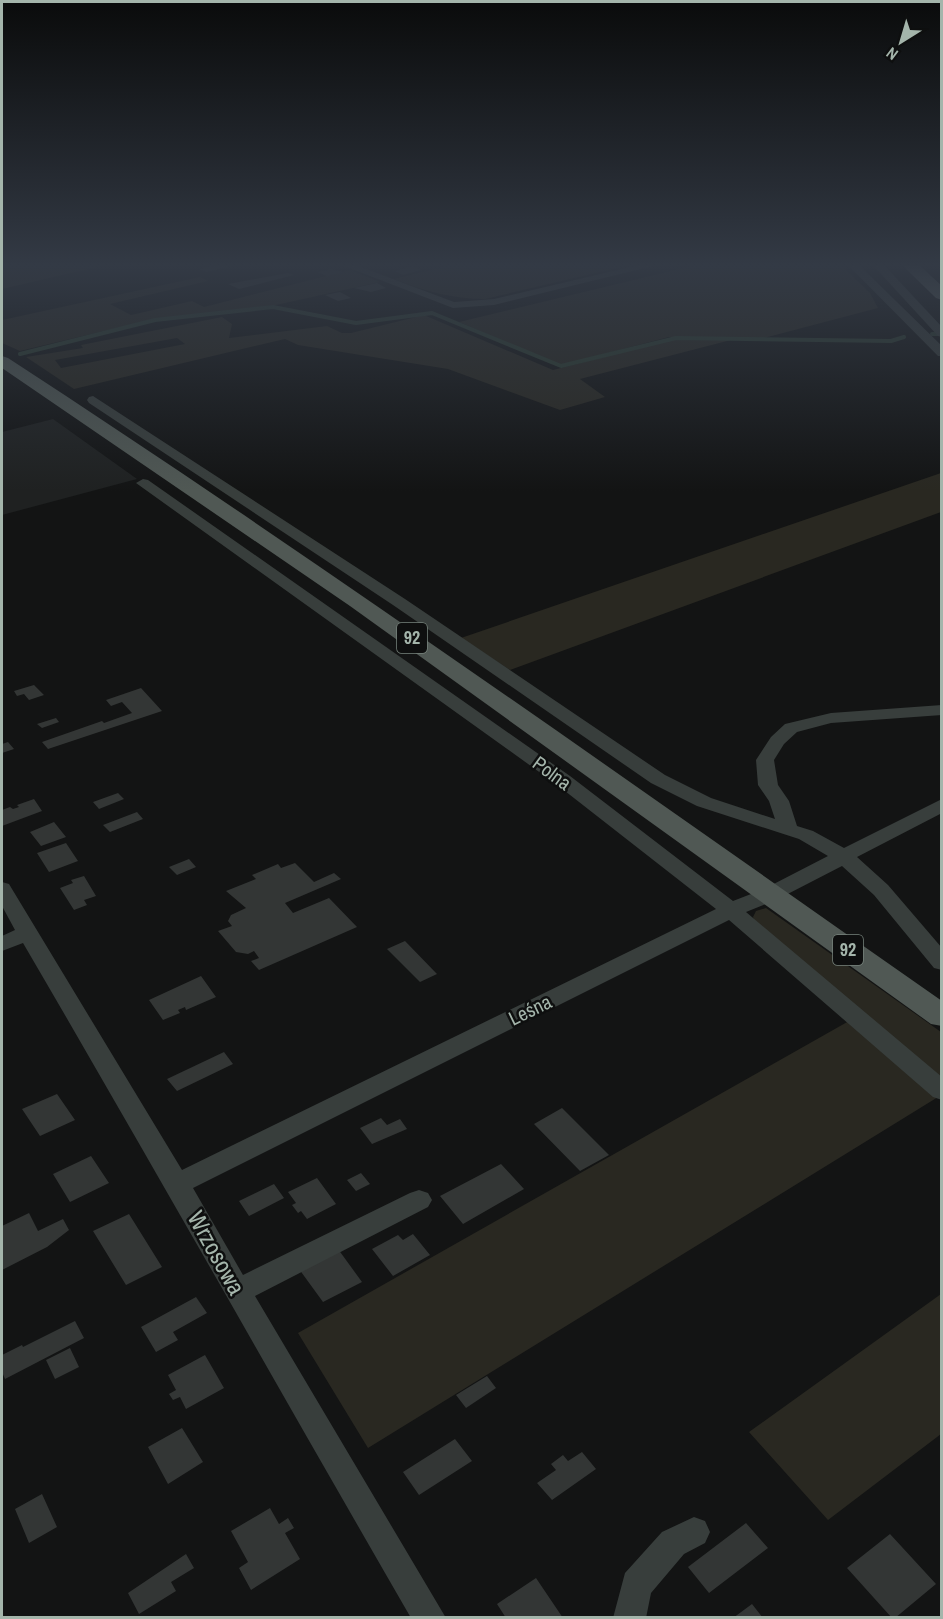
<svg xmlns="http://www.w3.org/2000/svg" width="943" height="1619" font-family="'Archivo Narrow',sans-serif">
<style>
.built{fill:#1f2121}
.green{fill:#292821;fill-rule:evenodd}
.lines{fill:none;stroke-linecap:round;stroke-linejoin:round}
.stream{stroke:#2c3d30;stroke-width:4}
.building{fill:#333635}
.minor{fill:#383e3c;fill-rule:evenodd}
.major{fill:#505854;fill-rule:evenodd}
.highway{fill:#606a65;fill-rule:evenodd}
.labels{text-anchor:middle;stroke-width:5;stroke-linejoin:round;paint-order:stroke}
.shield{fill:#0e0f0f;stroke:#77837c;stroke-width:1.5}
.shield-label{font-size:18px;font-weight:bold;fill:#a4b5ab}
.street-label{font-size:20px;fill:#a4b5ab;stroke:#0e0f0f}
.near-street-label{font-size:24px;fill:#a4b5ab;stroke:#0e0f0f}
</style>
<rect width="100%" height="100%" fill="#131414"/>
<!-- built -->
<path class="built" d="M53 419 137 479 2 515V432Z"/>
<!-- green -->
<path class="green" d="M2 264H110L2 289Z
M455 264H634L485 299C453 299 423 291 394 279Z
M700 264H840L870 293 878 308 764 338 669 337 562 365 556 364 459 322Z
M350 270 380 282 276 305 150 320 20 351 2 343V320L200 277 208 281 110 304 131 315 192 301 204 307Z
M424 315 553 370 670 340H731L580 379 605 397 560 410 448 369 298 345 285 339 74 389 26 357 83 348 81 345 222 317 232 324 229 338 327 326 342 333H351ZM177 338 185 344 61 368 55 360Z
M941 473V512L510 670 461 638Z
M766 908 941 1032V1081L755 922 753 917 756 911Z
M849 1021 938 1097 368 1448 298 1333Z
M941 1294V1434L828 1520 749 1432Z"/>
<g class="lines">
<!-- stream -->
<path class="stream" d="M932 334H942
M20 354 155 320 273 307 356 323 432 313 561 366 676 338 891 341 904 337"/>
</g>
<!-- building -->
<path class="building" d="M221 264 236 265 206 272 199 269Z
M412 266 421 270 403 275 395 271Z
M331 269 344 272 327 276 317 272Z
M288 273 294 275 239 289 228 284Z
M377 283 386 288 371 292 354 288Z
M340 292 351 298 338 301 325 295Z
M34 685 44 695 29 700 24 694 17 696 14 691Z
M141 688 162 711 48 749 42 742 102 721 104 723 132 713 122 702 111 706 106 700Z
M56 718 59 722 42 728 37 724Z
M8 742 14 749 2 753V744Z
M118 793 124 799 99 809 93 802Z
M34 799 42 811 2 826V810L10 807 13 809 19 807 17 805Z
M137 812 143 819 110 832 103 825Z
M54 822 66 837 41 846 30 832Z
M66 843 78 861 49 872 37 853Z
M189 859 196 867 177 875 169 867Z
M295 863 314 882 334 873 341 879 285 903 293 913 329 898 357 927 259 970 251 961 259 958 254 951 248 954 236 952 218 931 232 926 228 921 231 915 246 908 226 891 256 879 252 875 278 864 281 868Z
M84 876 96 896 84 900 87 905 74 910 60 888 73 883 71 880Z
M405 941 437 974 420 982 387 949Z
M201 976 216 997 186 1010 185 1007 178 1010 180 1013 163 1020 149 1000Z
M224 1052 233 1064 177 1091 167 1079Z
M57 1094 75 1120 40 1136 22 1109Z
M562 1108 609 1155 580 1171 534 1124Z
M381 1118 387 1125 400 1119 407 1129 372 1144 360 1128Z
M91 1156 109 1183 70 1202 53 1174Z
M501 1164 524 1189 463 1224 440 1196Z
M361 1173 370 1184 356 1191 347 1180Z
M317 1178 336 1204 307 1219 301 1211 298 1213 292 1205 296 1203 288 1192Z
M274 1184 284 1198 249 1216 239 1201Z
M29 1213 38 1231 63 1219 69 1230 47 1247 2 1270V1226Z
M129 1214 162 1267 126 1285 93 1231Z
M413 1234 430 1255 393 1276 372 1249 398 1235 403 1240Z
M338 1249 362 1282 323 1302 299 1269Z
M196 1297 207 1313 173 1332 178 1340 156 1352 141 1327Z
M75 1321 84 1338 5 1379 2 1372V1355L22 1345 23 1347Z
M70 1348 79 1367 55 1379 46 1360Z
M205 1355 224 1388 186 1409 180 1397 173 1400 169 1394 176 1390 168 1375Z
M487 1376 496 1388 466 1408 456 1395Z
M182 1428 203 1462 168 1484 148 1447Z
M455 1439 472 1461 419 1495 403 1472Z
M582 1452 596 1469 552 1500 537 1483 556 1470 551 1464 563 1455 568 1461Z
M42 1494 57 1527 29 1543 15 1509Z
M270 1508 279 1524 288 1518 294 1528 285 1533 300 1559 251 1590 239 1568 248 1562 231 1531Z
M746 1523 768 1548 709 1593 688 1567Z
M890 1534 936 1584 895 1618H892L847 1568Z
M186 1554 194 1568 171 1582 176 1591 139 1614 128 1593Z
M536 1578 563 1618H506L497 1604Z
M752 1604 763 1618H733Z"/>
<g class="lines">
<!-- minor -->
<path class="minor" d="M339 264H353L454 302 494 299 643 264H661L494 305 453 308Z
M847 264H858L942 346V356H938Z
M872 264H883L942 327V337L938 336Z
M93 396 405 599 665 775 711 798 775 819 769 801 758 785 756 760 771 737 785 724 831 713 942 705V715L831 723 797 732 784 744 774 760 778 785 789 801 797 826 813 831 844 848 942 799V813L857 857 888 885 942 948V970L934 968 874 895 842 866 778 899 746 912 942 1077V1100L933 1097 729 920 193 1188 243 1275 410 1193 419 1190 428 1193 432 1200 428 1207 255 1296 446 1618H411C281 1393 154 1167 23 943L2 951V936L15 930 2 906V882L9 884 12 889 182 1170 716 909 556 784 136 483 143 479 148 480 570 776 733 901 764 889 828 856 799 839 697 806 651 783 393 605 89 403 87 400 89 397Z
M694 1517 705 1521 710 1532 705 1543 684 1554 651 1593 646 1618H613L625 1573 662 1532Z"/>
<!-- major -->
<path class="major" d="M2 356 8 358C324 564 632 784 942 1001V1026L931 1024 350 606 2 368Z"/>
<!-- highway -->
<path class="highway" d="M901 264H918L942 286V300L936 298Z"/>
</g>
<!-- sky -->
<linearGradient id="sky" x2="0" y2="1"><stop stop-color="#0a0b0b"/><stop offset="0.54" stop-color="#333a45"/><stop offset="1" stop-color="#333a45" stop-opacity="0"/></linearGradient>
<rect width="943" height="491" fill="url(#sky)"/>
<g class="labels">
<!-- shield labels -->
<g class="shield">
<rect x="397" y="623" width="30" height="30" rx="4.5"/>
<rect x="833" y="935" width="30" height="30" rx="4.5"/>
</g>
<g class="shield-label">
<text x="412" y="644">92</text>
<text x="848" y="956">92</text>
</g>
<!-- street labels -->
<g class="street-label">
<text transform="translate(552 773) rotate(36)" y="7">Polna</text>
<text transform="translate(530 1010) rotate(-26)" y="7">Leśna</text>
</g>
<!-- near-street labels -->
<g class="near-street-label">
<text transform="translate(216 1253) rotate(61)" y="8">Wrzosowa</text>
</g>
</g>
<!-- border -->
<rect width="943" height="1619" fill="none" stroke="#a4b5ab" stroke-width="6"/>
<!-- north arrow -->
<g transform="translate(901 42) rotate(217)" stroke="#0e0f0f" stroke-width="4.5" paint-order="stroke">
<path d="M0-4.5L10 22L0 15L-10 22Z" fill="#a4b5ab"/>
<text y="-9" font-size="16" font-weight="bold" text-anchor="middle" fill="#a4b5ab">N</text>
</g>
</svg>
